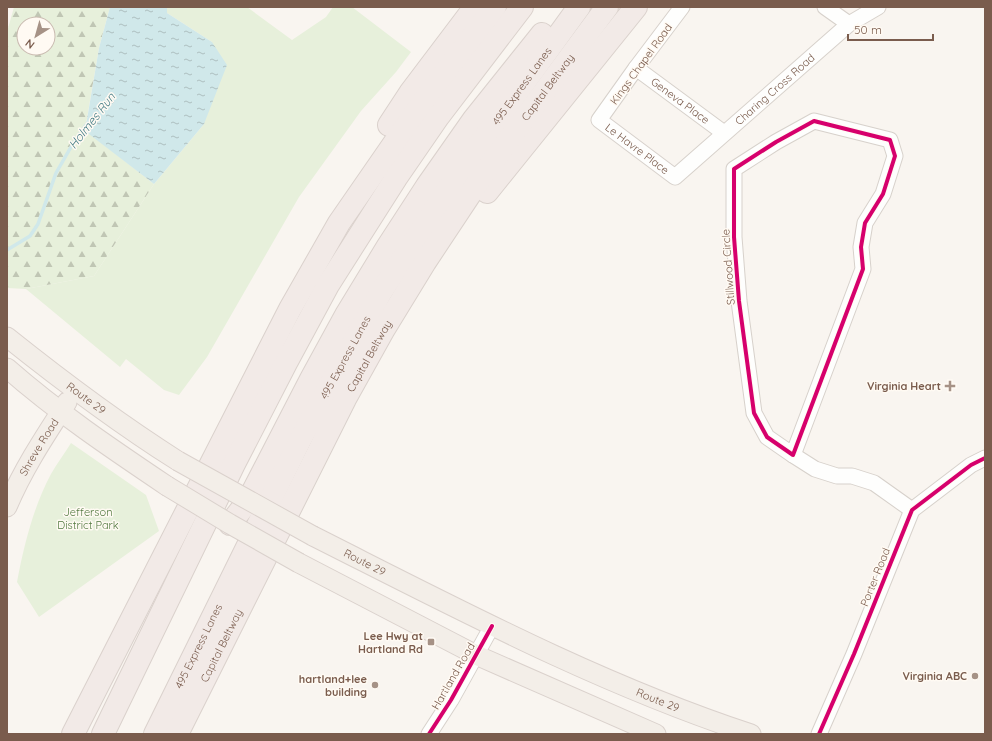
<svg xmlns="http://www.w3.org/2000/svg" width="992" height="741" font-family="Quicksand,sans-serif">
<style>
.green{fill:#e7f0db}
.forest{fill:url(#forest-firs);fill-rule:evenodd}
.water{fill:url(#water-ripples)}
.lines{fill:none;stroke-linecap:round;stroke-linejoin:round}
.stream{stroke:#d0e8ea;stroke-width:3.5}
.minor-casing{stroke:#d7d1cb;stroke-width:17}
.major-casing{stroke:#dad1cc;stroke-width:21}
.highway-casing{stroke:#dad1cc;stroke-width:24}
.minor{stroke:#fefefd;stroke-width:15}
.major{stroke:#f3eee8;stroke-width:19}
.highway{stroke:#f2eae7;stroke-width:22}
.major-bridge-casing{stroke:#dad1cc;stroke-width:21;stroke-linecap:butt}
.major-bridge{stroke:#f3eee8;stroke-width:19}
.cycleway-casing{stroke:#fffaf3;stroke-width:6}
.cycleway{stroke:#d6006c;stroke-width:4}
.poi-dot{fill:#a69286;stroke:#fffaf3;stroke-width:1.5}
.labels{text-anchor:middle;stroke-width:3;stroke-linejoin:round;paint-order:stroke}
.street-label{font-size:11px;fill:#7a5c4d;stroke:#fffaf3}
.poi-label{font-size:11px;font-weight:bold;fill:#7a5c4d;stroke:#fffaf3;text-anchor:end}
.park-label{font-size:11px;fill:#537a41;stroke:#fffaf3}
.water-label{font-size:12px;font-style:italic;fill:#437c86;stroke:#fffaf3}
</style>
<defs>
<pattern id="forest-firs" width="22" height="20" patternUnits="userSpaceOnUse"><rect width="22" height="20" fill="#e7f0db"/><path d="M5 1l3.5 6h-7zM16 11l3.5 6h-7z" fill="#c0c6b4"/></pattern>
<pattern id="water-ripples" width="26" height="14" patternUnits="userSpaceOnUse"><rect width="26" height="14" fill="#d0e8ea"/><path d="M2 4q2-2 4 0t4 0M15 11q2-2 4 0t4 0" fill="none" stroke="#aebfc0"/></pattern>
</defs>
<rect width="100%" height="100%" fill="#f9f5f0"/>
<!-- green -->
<path class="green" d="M167 7H247L292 40 326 17 333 7H352L411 52 396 72 361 111 299 197 207 357 179 395 164 390 126 359 120 367 26 289 94 276 154 184 204 124 212 42 167 13Z
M71 443 146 495 159 531 39 617 17 582C24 545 33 508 51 474 57 463 65 453 71 443Z"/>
<!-- forest -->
<path class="forest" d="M14 7H110L99 48 85 130 154 184 94 276 26 289 7 288V32ZM24 24H48V48H24Z"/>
<!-- water -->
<path class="water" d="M110 7H167V13L212 42 227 65 204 124 154 184 85 131 99 48Z"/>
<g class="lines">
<!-- stream -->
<path class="stream" d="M7 250 30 236 38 224 56 173 75 140 89 121"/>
<defs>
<g id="minor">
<path id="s1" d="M682 7 636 68 599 120 675 177 849 24 878 7"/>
<path d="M825 7 849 24"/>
<path id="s2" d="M636 68 724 133"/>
<path d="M814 121 890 140 895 156 883 194 865 223 861 247 863 269 793 455 767 437 754 413 739 301 734 237V169L776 142Z"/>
<path d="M793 455 815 469 837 476H852L874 483 912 510"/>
<path d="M429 734 451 700 492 626"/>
<path d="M819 734 854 654 912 510 971 465 985 458"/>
</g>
<g id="major">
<path id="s3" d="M7 337C62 381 118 423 178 461"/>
<path d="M7 368C57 412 112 449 167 486"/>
<path id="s4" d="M7 507C23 469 45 436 67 402"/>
<path id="s5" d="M313 536C456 608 599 684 751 734"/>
<path d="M299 563 476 655 656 734"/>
</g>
<g id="highway">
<path d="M389 125 410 93 475 7"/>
<path d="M487 192 636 7"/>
<path d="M230 524 248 501 311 379 346 315 388 246 427 186 474 119 542 34"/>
<path d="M73 734 290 309 339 223 422 103 495 7"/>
<path d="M103 734 234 464 286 363 328 285 396 178 438 117 522 7"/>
<path id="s6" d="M155 734 300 440 381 292 458 174 579 7"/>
<path id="s7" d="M177 734 345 399 384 329 425 262 484 173 607 7"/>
</g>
</defs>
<!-- minor casing -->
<use href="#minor" class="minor-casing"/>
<!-- major casing -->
<use href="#major" class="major-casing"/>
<!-- highway casing -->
<use href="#highway" class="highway-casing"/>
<!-- minor -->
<use href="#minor" class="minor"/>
<!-- major -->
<use href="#major" class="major"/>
<!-- highway -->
<use href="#highway" class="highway"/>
<defs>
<path id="major-bridge" d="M178 461 313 536
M167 486 230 524 299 563"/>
</defs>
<!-- major-bridge casing -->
<use href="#major-bridge" class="major-bridge-casing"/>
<!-- major-bridge -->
<use href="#major-bridge" class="major-bridge"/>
<defs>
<path id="cycleway" d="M814 121 890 140 895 156 883 194 865 223 861 247 863 269 793 455 767 437 754 413 739 301 734 237V169L776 142Z
M429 734 451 700 492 626
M819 734 854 654 912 510 971 465 985 458"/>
</defs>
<!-- cycleway casing -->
<use href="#cycleway" class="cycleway-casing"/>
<!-- cycleway -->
<use href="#cycleway" class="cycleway"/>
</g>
<!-- markers -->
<g class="poi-dot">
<path d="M948 380h4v4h4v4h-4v4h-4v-4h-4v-4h4z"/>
<rect x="427" y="638" width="8" height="8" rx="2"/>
<circle cx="975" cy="676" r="4"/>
<circle cx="375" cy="685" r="4"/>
</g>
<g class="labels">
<!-- street labels -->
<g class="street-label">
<text transform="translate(641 64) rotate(-54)" y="4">Kings Chapel Road</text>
<text dy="4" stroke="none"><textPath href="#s6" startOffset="746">495 Express Lanes</textPath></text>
<text dy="4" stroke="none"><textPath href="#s7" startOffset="747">Capital Beltway</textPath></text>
<text dy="4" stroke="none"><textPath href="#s1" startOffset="368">Charing Cross Road</textPath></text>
<text dy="4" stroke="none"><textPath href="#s2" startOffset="55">Geneva Place</textPath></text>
<text dy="4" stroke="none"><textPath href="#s1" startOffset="188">Le Havre Place</textPath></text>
<text transform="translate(728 267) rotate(-94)" y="4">Stillwood Circle</text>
<text dy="4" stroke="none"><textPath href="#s7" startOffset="424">Capital Beltway</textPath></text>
<text dy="4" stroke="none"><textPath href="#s6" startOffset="422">495 Express Lanes</textPath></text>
<text dy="4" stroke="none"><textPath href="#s3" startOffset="100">Route 29</textPath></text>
<text dy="4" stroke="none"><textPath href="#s4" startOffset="68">Shreve Road</textPath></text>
<text dy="4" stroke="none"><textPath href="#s5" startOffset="58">Route 29</textPath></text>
<text transform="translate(875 577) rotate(-68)" y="4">Porter Road</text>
<text dy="4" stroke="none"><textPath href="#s7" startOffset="99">Capital Beltway</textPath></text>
<text dy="4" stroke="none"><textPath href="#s6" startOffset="98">495 Express Lanes</textPath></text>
<text transform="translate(453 676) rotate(-60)" y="4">Hartland Road</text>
<text dy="4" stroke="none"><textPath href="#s5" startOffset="382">Route 29</textPath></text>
</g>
<!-- poi labels -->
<g class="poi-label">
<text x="941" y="390">Virginia Heart</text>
<text x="423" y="640">Lee Hwy at<tspan x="423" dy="13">Hartland Rd</tspan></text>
<text x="967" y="680">Virginia ABC</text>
<text x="367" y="683">hartland+lee<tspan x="367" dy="13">building</tspan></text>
</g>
<!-- park labels -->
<g class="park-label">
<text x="88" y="516">Jefferson<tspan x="88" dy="13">District Park</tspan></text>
</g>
<!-- water labels -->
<g class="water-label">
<text transform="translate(92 121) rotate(-52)" y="4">Holmes Run</text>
</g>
</g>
<!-- border -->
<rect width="992" height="741" fill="none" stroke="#7a5c4d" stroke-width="16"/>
<!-- north arrow -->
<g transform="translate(36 36) rotate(217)"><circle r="19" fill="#fffaf3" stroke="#cabbb1"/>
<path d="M0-3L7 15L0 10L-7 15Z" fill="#a69286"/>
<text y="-6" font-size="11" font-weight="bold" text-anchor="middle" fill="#7a5c4d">N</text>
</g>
<!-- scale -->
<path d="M848 34v6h85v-6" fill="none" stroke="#7a5c4d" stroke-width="2"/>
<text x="854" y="34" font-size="12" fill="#7a5c4d" stroke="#fffaf3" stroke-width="3" paint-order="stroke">50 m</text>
</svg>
